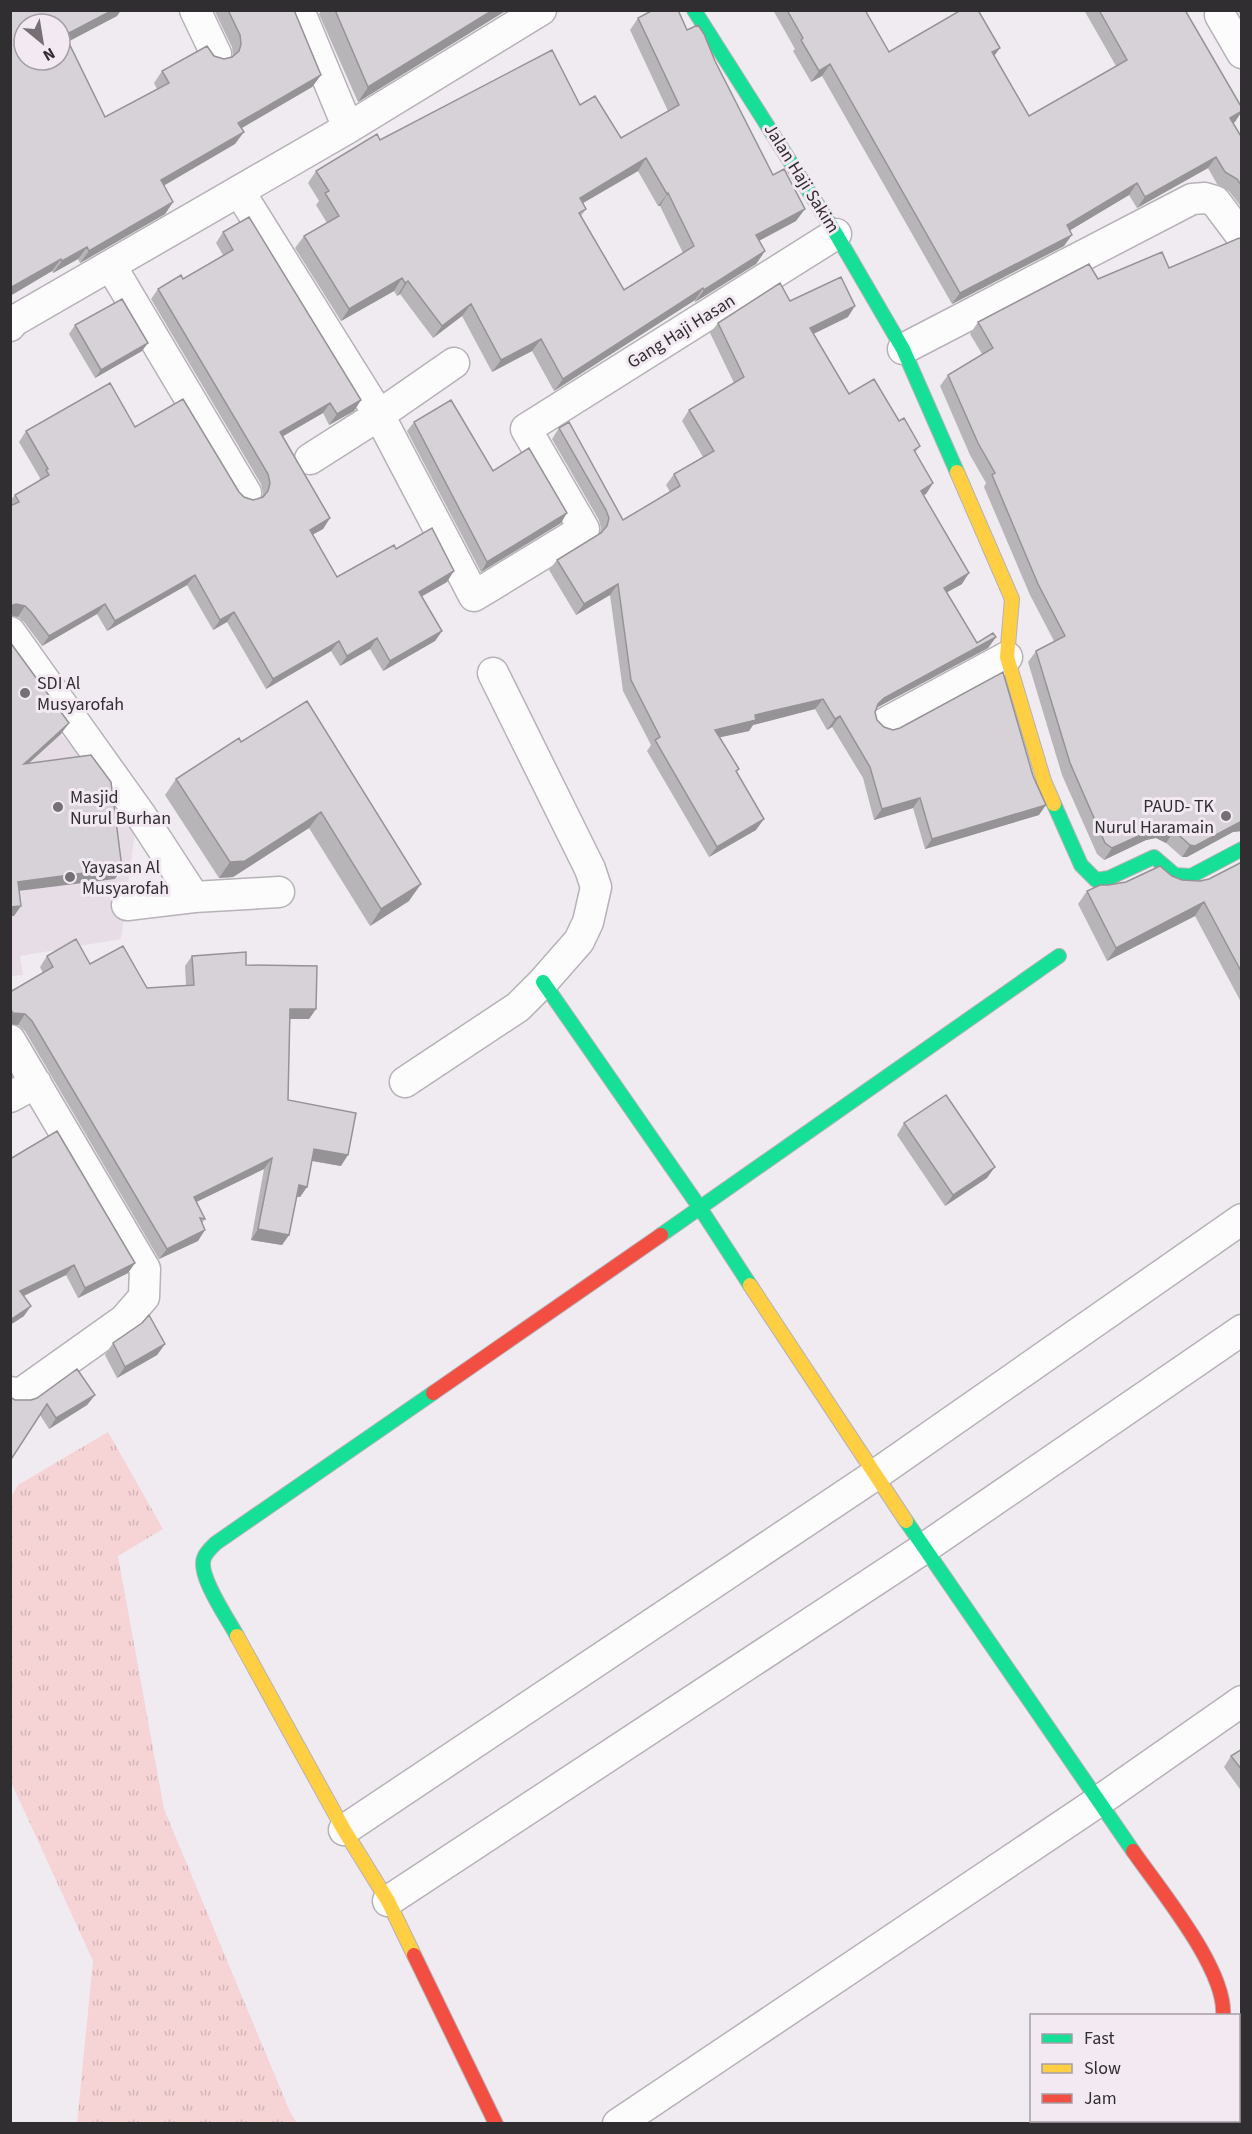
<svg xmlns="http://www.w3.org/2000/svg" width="1252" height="2134" font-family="'Source Sans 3',sans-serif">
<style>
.built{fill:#e6dde7}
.grass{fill:url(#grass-tufts)}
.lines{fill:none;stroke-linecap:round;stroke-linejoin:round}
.street-casing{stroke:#b6b2b7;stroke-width:33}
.fast-casing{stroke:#b6b2b7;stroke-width:16}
.slow-casing{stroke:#b6b2b7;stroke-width:16}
.jam-casing{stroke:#b6b2b7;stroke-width:16}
.street{stroke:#fdfcfd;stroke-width:30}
.fast{stroke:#16e098;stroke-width:14}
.slow{stroke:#ffcf43;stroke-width:14}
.jam{stroke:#f24e42;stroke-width:14}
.wall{fill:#b8b5b9;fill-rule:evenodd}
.shaded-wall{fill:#969396}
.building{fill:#d6d2d7;stroke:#969396;stroke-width:1.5;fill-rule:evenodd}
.poi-dot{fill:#747074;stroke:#f2e9f3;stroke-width:2}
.labels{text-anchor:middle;stroke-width:6;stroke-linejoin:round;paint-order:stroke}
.street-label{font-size:18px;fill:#312e31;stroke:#f2e9f3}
.poi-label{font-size:18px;fill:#312e31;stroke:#f2e9f3;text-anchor:start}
</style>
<defs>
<pattern id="grass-tufts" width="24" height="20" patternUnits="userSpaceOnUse" patternTransform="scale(1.5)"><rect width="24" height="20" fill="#f6d4d6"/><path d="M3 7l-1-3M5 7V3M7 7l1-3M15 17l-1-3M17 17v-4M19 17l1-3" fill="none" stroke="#d3b6b8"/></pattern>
</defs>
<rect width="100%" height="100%" fill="#f0ebf1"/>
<!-- built -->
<path class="built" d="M11 681 137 816 121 939 20 956 23 975 11 976Z"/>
<!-- grass -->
<path class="grass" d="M108 1432 163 1529 118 1556 164 1809 291 2114 297 2123H77L93 1961 11 1782 10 1498 18 1485Z"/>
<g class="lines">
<defs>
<path id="street" d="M195 10 216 54
M299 10 348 128
M1221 10 1220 15 1242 53
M239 191 379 415 474 596 584 529 526 429 836 234
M111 266 246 493
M10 326 14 321 348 128 541 10
M903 349 1192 199 1205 198 1215 201 1242 237
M310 459 379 415 454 363
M10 632 140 814 194 897
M885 723 1007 657
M127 905 194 897 279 892
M10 1040 145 1269 144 1297 124 1320 20 1394 10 1392
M405 1082 518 1007 543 982 579 941 588 922 596 887 590 869 493 673
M10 1097 36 1083
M344 1830 875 1475 1242 1219
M388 1901 926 1547 1242 1330
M618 2124 1099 1801 1242 1701
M1177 2124 1181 2120"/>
<path id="fast" d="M694 10 836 234 903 349 957 472
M1054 804 1081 865 1096 880 1109 878 1154 857 1175 875 1191 876 1242 849
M543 982 700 1208 750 1285
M661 1235 1059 956
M906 1521 1133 1851
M237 1636C228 1619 197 1575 204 1558 206 1552 212 1547 216 1543L433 1393"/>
<path id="slow" d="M957 472 1012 599 1007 657 1044 781 1054 804
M750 1285 906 1521
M237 1636 344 1830 388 1901 414 1955"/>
<path id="jam" d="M433 1393 661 1235
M1133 1851C1160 1890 1227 1970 1223 2016
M414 1955 496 2124"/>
</defs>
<!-- street casing -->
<use href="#street" class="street-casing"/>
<!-- fast casing -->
<use href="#fast" class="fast-casing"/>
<!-- slow casing -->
<use href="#slow" class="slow-casing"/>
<!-- jam casing -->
<use href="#jam" class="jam-casing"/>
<!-- street -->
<use href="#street" class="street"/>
<!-- fast -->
<use href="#fast" class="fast"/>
<!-- slow -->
<use href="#slow" class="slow"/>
<!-- jam -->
<use href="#jam" class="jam"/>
</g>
<!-- wall -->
<path class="wall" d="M10 10H121L117 16 68 41 105 117 157 89 154 83 162 71 214 56 224 59 233 57 232 47 214 10H294L321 75 312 87 241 128 235 144 164 185 173 202 165 214 80 263 78 259 53 273 52 271 10 296Z
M322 10H507L358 102 319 14Z
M773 10H865L889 52 994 56 1029 116 1116 66 1084 10H1185L1242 108V112L1233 123 1242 138V208L1229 191 1217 184 1208 168 1137 208 1129 195 1070 230 1064 246 952 304 822 76 811 82 793 51 795 49Z
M1238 10H1242V18L1238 11Z
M638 18 687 30 715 61 796 221 759 241 765 251 756 264 695 302V300L554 391 532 351 492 372 462 316 433 338 400 294 397 296 394 291 341 321 295 248 304 236 327 223 316 205 319 201 308 183 316 171 380 140 580 105 621 138 668 111 630 30ZM638 171 658 206H660L683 253 624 290 581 216 586 209 583 203Z
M223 232 361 400 354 411 329 425 323 413 283 436 330 518 323 529 313 534 337 577 396 549 447 582 422 596 442 631 435 641 383 671 370 649 340 666 331 651 266 689 227 622 213 630 187 585 107 631 97 614 42 646 24 622 18 617 10 615V501L15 495 39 481 40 478 19 442 26 431 135 427 239 492 244 497 253 500 262 497 263 493 261 484 151 299 158 289 183 279 223 255 216 243Z
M1242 240V831L1233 832 1187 857H1182L1166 843 1156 838 1146 840 1104 860 1097 854 1062 775 1028 662 1036 651 1054 641 1030 595 984 487 986 483 970 455 940 386 948 375 982 354 970 334 978 322 1098 279 1169 268Z
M790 301 848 317 813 334 849 394 899 421 920 446 915 453 933 483 926 494 923 495 962 584 947 592 977 643 996 637 988 648 876 708 875 712 877 720 884 727 1039 815 925 849 913 808 874 820 863 778 832 727 827 730 815 709 753 725 749 731 720 737 739 769 736 773 756 830 709 857 647 751 651 745 623 691 610 595 576 615 549 570 557 560 600 533 601 528 599 520 552 439 559 428 623 520 670 492 666 485 674 474 703 457 682 421 689 410 734 383 710 333 718 323Z
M75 325 142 351 95 378 69 334Z
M414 422 493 471 561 523 481 572 407 431Z
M307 701 409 901 370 926 309 828 233 877 219 878 165 795 176 779 241 742Z
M1242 862V1004L1195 916 1107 961 1078 904 1087 891 1108 885 1172 876 1182 880 1200 881 1209 879Z
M47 956 90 964 147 988 186 985 185 966 192 956 246 965 316 1009 309 1019H290L288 1100 341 1166 312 1161 307 1187 300 1197H297L289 1235 282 1245 251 1240 264 1169 196 1202 205 1219 202 1223 198 1241 159 1259 25 1031 18 1025 10 1024V992L43 973 40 967Z
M904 1123 987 1178 945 1206 897 1135Z
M10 1159 135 1263 128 1273 78 1298 66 1275 24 1296V1316L10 1325Z
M142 1323 165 1344 157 1355 117 1378 105 1355 113 1343Z
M95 1395 87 1405 49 1429 40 1415 15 1400H31Z
M1242 1749V1792L1224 1767 1231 1756Z"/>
<!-- shaded-wall -->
<path class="shaded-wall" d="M113 10H121L117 16 60 46 65 35Z
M493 10H507L358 102 368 87Z
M1000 48 992 59V52Z
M830 64 822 76 811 82 819 71Z
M321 75 312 87 230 135 238 123Z
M1242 111 1235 122 1222 130 1230 118Z
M244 132 235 144 153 192 161 180Z
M1216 157 1208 168 1137 208 1145 197Z
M646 158 638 171 571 210 580 198Z
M1137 183 1129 195 1059 237 1067 225Z
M668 193 660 206H658L667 194Z
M173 202 165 214 80 263 89 251Z
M805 209 796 221 747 247 756 235Z
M1072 235 1064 246 952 304 960 293Z
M87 247 78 259 53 273 62 261Z
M765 251 756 264 695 302 704 290Z
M61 259 52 271 10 296V288Z
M402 278 394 291 341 321 349 309Z
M408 281 400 294 397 296 405 283Z
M703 288 695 300 554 391 563 379Z
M471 304 462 316 433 338 442 326Z
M855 306 848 317 803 339 810 328Z
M541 339 532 351 492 372 501 360Z
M148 343 142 351 95 378 101 370Z
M361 400 354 411 329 425 337 414Z
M330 403 323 413 273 442 280 432Z
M933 483 926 494 913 501 921 491Z
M567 513 561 523 481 572 487 562Z
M330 518 323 529 303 540 310 530Z
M454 571 447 582 412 602 419 592Z
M969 573 962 584 937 598 944 588Z
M195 575 187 585 107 631 115 621Z
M618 584 610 595 576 615 584 604Z
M16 604 25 606 18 617 10 615V606Z
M105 604 97 614 42 646 49 636Z
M234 612 227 622 213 630 220 620Z
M442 631 435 641 383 671 390 661Z
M996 637 988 648 876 708 878 704 884 698Z
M377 638 370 649 340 666 347 656Z
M339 641 331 651 266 689 273 679Z
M823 699 815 709 753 725 749 731 708 740 715 730 755 715Z
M840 716 832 727 827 730 835 719Z
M69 723 61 734 17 774 24 764Z
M920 798 913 808 874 820 882 809Z
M1046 805 1039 815 925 849 932 839Z
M321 812 309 828 233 877 219 878 230 862Z
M764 819 756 830 709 857 717 847Z
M1242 821V831L1233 832 1187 857H1182L1190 845Z
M1164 827 1174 831 1166 843 1156 838 1146 840 1104 860 1112 848 1154 829Z
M122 868 115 879 10 892 18 882Z
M421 884 409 901 370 926 381 909Z
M1204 902 1195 916 1107 961 1116 948Z
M21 906 14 916H10V907Z
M290 1009H316L309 1019H283Z
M13 1013 25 1014 18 1025 10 1024V1017Z
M314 1149 348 1155 341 1166 307 1160Z
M272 1158 264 1169 186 1207 194 1197Z
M995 1167 987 1178 945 1206 953 1195Z
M299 1185 307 1187 300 1197 291 1196Z
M258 1229 289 1235 282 1245 251 1240Z
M205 1230 198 1241 159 1259 167 1249Z
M135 1263 128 1273 78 1298 85 1288Z
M74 1265 66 1275 13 1301 20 1291Z
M31 1306 24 1316 10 1325V1320Z
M165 1344 157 1355 117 1378 125 1367Z
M95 1395 87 1405 49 1429 56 1418Z"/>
<!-- building -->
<path class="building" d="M10 10H113L65 35 105 117 169 83 162 71 207 46 214 56 224 59 232 57 239 51 241 44 240 35 228 10H294L321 75 238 123 244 132 161 180 173 202 89 251 87 247 62 261 61 259 10 288ZM24 24H60V60H24Z
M335 10H493L368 87Z
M653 10H678L687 30 698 25 704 34 715 61 773 175 784 169 805 209 756 235 765 251 704 290 703 288 563 379 541 339 501 360 471 304 442 326 408 281 405 283 402 278 349 309 304 236 339 216 325 193 329 191 316 171 377 134 380 140 552 50 580 105 595 96 621 138 679 105 638 18ZM646 158 667 194 668 193 694 246 624 290 579 213 586 209 580 198Z
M787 10H865L889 52 961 10H978L1000 48 992 52 1029 116 1127 60 1099 10H1185L1242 108V111L1230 118 1242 138V186L1237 179 1225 172 1216 157 1145 197 1137 183 1067 225 1072 235 960 293 830 64 819 71 801 40 803 38Z
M249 217 361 400 337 414 330 403 280 432 330 518 310 530 337 577 394 545 396 549 432 528 454 571 419 592 442 631 390 661 377 638 347 656 339 641 273 679 234 612 220 620 195 575 115 621 105 604 49 636 31 612 25 606 16 604 10 606V506L19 502 15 495 49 475 46 470 48 469 26 431 110 383 135 427 183 399 239 492 244 497 253 500 263 497 268 491 270 483 268 474 158 289 181 275 183 279 233 250 223 232Z
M1239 238 1242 240V821L1195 846 1190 845 1174 831 1164 827 1154 829 1112 848 1105 843 1070 763 1036 651 1065 636 1038 584 992 475 995 473 978 443 948 375 993 348 978 322 1089 264 1098 279 1162 252 1169 268Z
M841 277 855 306 810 328 849 394 874 379 899 421 904 418 920 446 914 450 933 483 921 491 969 573 944 588 977 643 993 633 996 637 884 698 878 704 875 712 877 720 884 727 893 730 900 728 1003 672 1033 776 1046 805 932 839 920 798 882 809 870 767 840 716 835 719 823 699 755 715 756 720 715 730 739 769 736 771 764 819 717 847 655 740 660 737 631 680 618 584 584 604 557 560 601 533 607 526 609 518 606 510 559 428 569 422 623 520 680 486 674 474 714 451 689 410 744 377 718 323 780 283 790 301Z
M122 299 148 343 101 370 75 325Z
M451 400 493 471 529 448 567 513 487 562 414 422Z
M10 642 69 723 24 764 91 755 111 782 122 868 18 882 21 906 10 907Z
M307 701 421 884 381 909 321 812 245 861 230 862 176 779 239 738 241 742Z
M1242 862V973L1204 902 1116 948 1087 891 1100 885H1108L1126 882 1160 866 1172 876 1182 880 1200 881 1209 879Z
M76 939 90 964 123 946 147 988 194 985 192 956 246 952V965L317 966 316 1009H290L288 1100 356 1113 348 1155 314 1149 307 1187 299 1185 289 1235 258 1229 272 1158 194 1197 205 1219 200 1218 205 1230 167 1249 32 1021 25 1014 13 1013 10 1009V992L53 967 47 956Z
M946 1095 995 1167 953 1195 904 1123Z
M57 1131 135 1263 85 1288 74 1265 20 1291 31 1306 10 1320V1159Z
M149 1315 165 1344 125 1367 113 1343 142 1323Z
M77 1369 95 1395 56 1418 47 1404 10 1461V1397L15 1400H31L37 1398Z
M1242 1749V1770L1231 1756Z"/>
<!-- markers -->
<g class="poi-dot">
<circle cx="25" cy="693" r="6"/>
<circle cx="58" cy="807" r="6"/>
<circle cx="1226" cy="816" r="6"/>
<circle cx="70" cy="877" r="6"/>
</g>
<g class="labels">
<!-- street labels -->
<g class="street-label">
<text transform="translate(802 178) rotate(58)" y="6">Jalan Haji Sakim</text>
<text transform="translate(681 331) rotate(-32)" y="6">Gang Haji Hasan</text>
</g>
<!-- poi labels -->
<g class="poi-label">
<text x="37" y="689">SDI Al<tspan x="37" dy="21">Musyarofah</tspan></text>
<text x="70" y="803">Masjid<tspan x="70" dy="21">Nurul Burhan</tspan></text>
<text x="1214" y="812" text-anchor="end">PAUD- TK<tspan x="1214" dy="21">Nurul Haramain</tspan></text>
<text x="82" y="873">Yayasan Al<tspan x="82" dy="21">Musyarofah</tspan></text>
</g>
</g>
<!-- border -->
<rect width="1252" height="2134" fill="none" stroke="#312e31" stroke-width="24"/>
<!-- legend -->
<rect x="1030" y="2014" width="210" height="108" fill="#f2e9f3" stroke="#a59ea5" stroke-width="1.5"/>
<rect x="1042" y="2034" width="30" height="9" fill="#16e098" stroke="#a59ea5" stroke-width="1.5"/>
<text x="1084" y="2044" font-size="18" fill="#312e31">Fast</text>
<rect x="1042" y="2064" width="30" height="9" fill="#ffcf43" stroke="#a59ea5" stroke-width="1.5"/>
<text x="1084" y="2074" font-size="18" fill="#312e31">Slow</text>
<rect x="1042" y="2094" width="30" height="9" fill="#f24e42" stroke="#a59ea5" stroke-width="1.5"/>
<text x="1084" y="2104" font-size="18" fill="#312e31">Jam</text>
<!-- north arrow -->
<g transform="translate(42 42) rotate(150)"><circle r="28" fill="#f2e9f3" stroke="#a59ea5" stroke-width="1.5"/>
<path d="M0-4.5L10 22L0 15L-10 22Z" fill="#747074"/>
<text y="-9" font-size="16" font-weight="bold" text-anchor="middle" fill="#312e31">N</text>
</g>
</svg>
